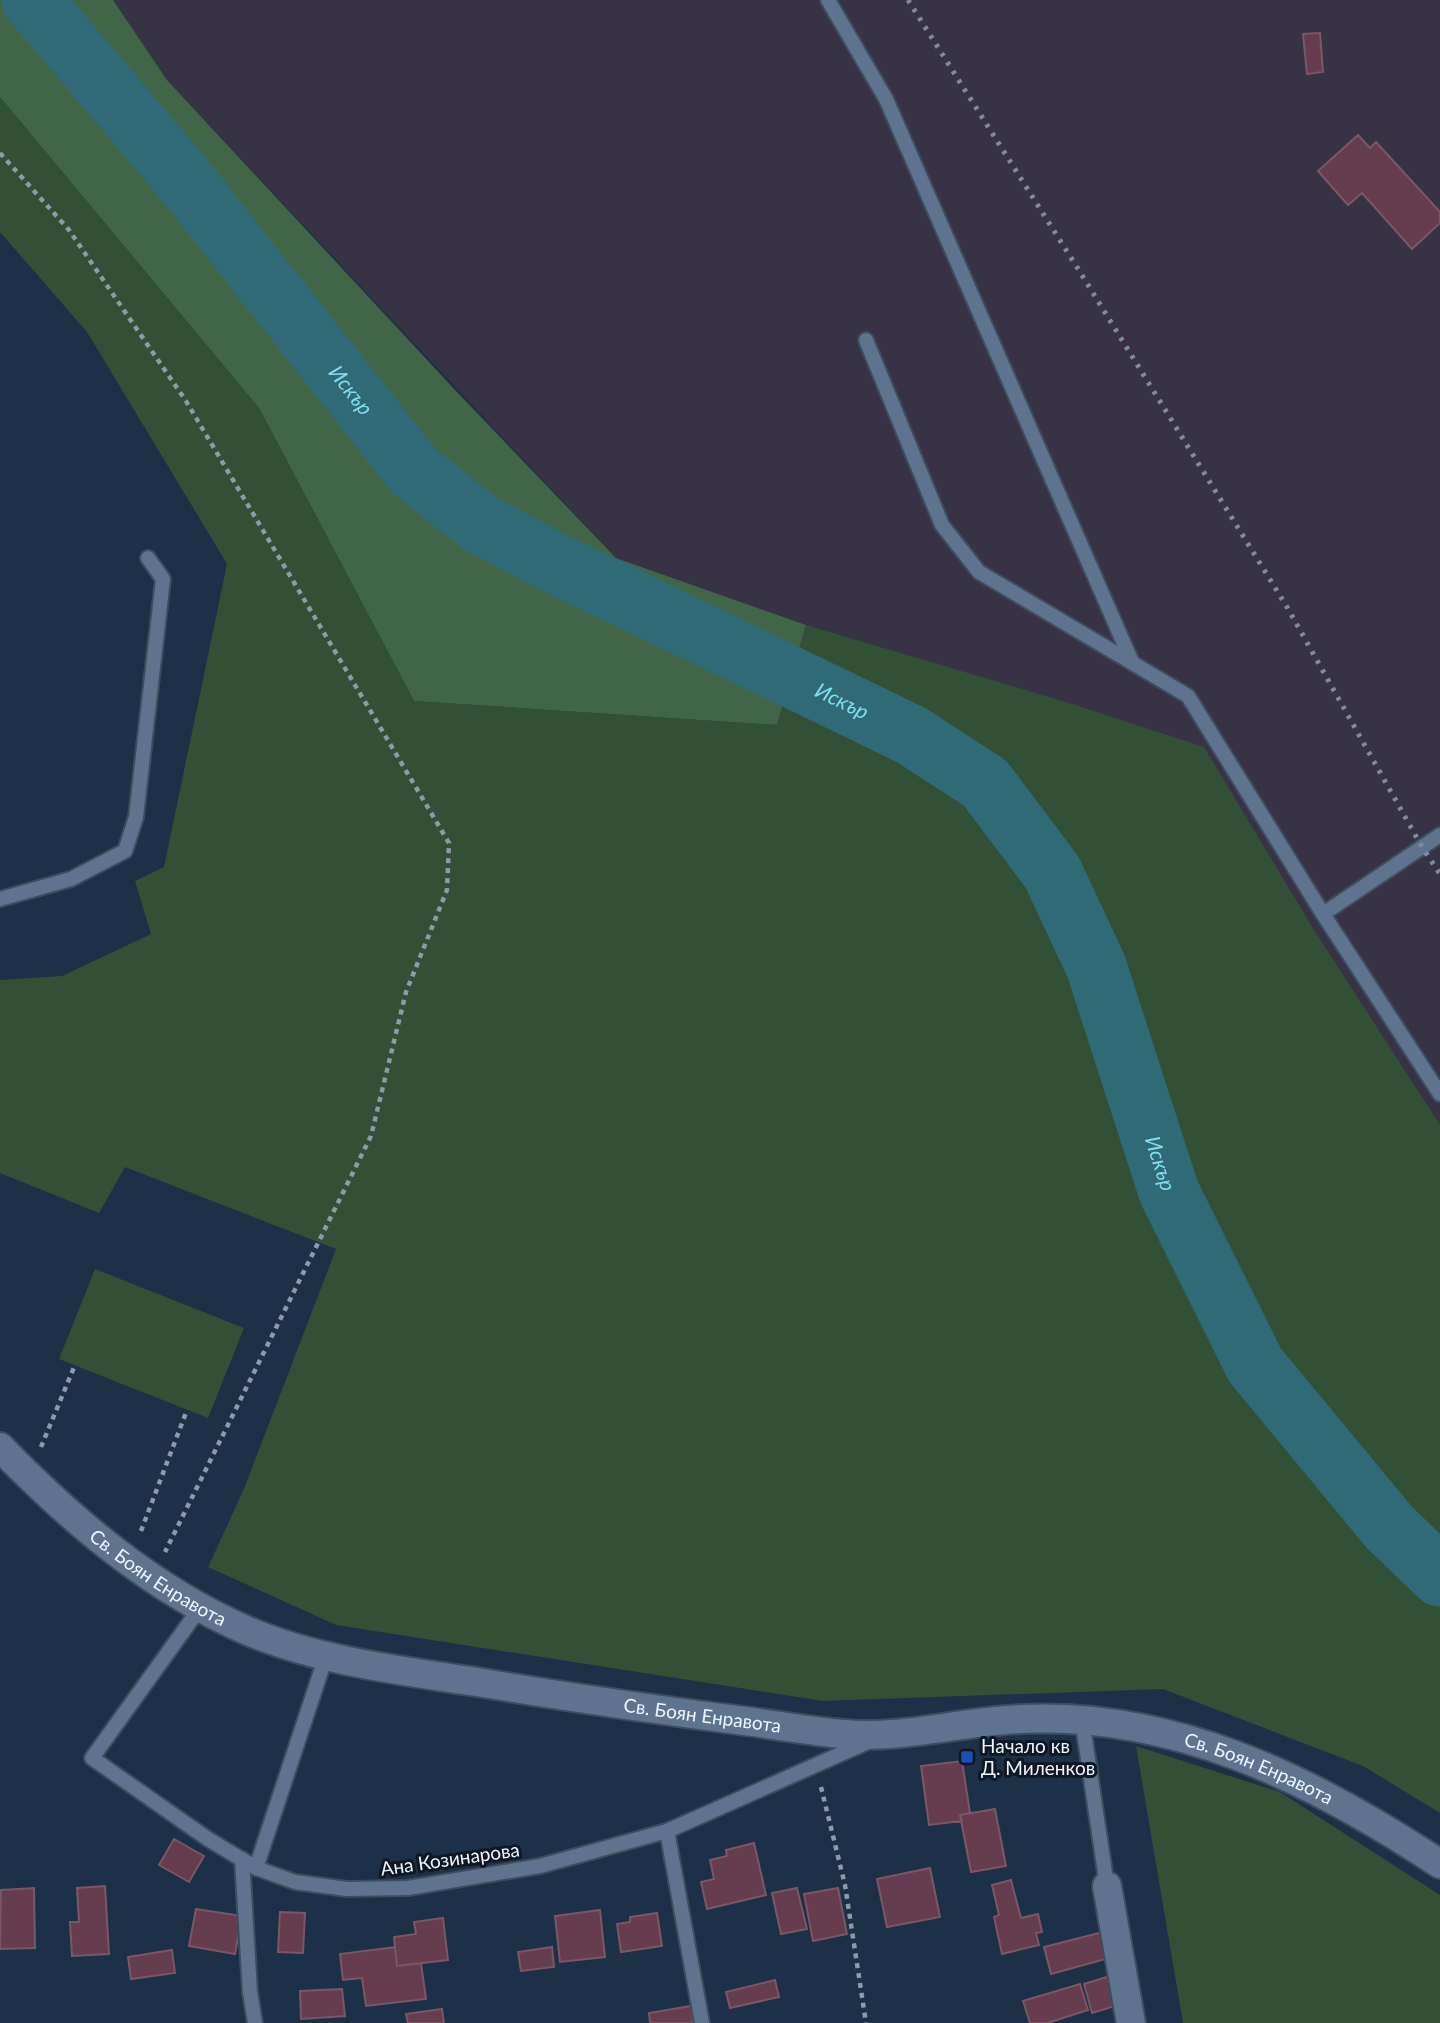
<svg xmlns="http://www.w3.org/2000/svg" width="1440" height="2023" font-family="Lato,sans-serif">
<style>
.industrial{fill:#383344}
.green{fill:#315036}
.forest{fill:#416547}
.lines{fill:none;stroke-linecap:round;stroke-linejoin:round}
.river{stroke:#306a76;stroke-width:61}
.building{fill:#663d4f;stroke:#795765;stroke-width:2}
.lane-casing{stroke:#3d4c5e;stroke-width:18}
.street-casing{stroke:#3d4c5e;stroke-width:32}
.path{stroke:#8d9aaa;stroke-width:4.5;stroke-dasharray:5 5;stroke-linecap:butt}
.lane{stroke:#5d738e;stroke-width:14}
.street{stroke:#5d738e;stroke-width:28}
.rail{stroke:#7e8c9d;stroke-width:5;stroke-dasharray:3.5 7;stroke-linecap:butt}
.transit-dot{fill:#1a4fb4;stroke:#0f1722;stroke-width:2.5}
.labels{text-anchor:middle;stroke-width:6;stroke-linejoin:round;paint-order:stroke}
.street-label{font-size:19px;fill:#edf4fe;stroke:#0f1722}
.poi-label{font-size:19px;fill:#edf4fe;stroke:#0f1722;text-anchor:start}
.water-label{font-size:21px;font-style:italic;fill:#7fddf1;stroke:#0f1722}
</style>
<rect width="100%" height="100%" fill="#1c3047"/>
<!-- industrial -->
<path class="industrial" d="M113 0H1440V1319L1069 704 806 625 616 558 167 80Z"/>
<!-- green -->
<path class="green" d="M0 97 259 408 414 701 777 725 806 625 1069 703 1204 747 1314 930 1440 1125V1813L1363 1766 1163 1689 823 1701 336 1625 208 1567 243 1491 336 1249 125 1167 99 1213 0 1173V980L62 976 151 934 135 881 164 867 227 564 87 332 0 232Z
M95 1269 244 1328 208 1418 59 1359Z
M1136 1746 1280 1792 1440 1895V2023H1183Z"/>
<!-- forest -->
<path class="forest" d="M0 0H113L167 80 456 391 616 558 806 625 777 725 414 701 259 408 0 97Z"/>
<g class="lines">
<!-- river -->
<path class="river" id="s1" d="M32 0 183 178 414 471 481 524 551 561 911 735 985 783 1052 872 1096 966 1169 1192 1255 1365 1389 1527 1440 1576"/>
</g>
<!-- building -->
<path class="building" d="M1320 33 1323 72 1307 74 1303 34Z
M1358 135 1370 148 1376 142 1440 212V223L1412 249 1362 193 1348 205 1318 171Z
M962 1761 970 1813 960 1815 962 1821 929 1825 921 1766Z
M995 1809 1006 1866 971 1872 960 1815Z
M174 1839 204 1856 189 1882 159 1865Z
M754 1843 766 1895 707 1909 701 1882 714 1879 710 1860 727 1856 726 1850Z
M930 1868 940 1917 887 1927 877 1879Z
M1011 1880 1021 1918 1038 1914 1042 1932 1036 1933 1039 1945 1002 1954 994 1917 999 1915 992 1885Z
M105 1886 109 1954 72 1956 70 1922H79L77 1888Z
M34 1888 35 1948 0 1949 1 1890Z
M797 1888 807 1929 781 1934 772 1893Z
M838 1888 847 1934 813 1941 804 1894Z
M196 1909 242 1916 235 1954 189 1946Z
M600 1910 605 1957 560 1962 555 1916Z
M280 1912 305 1913 303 1953 278 1952Z
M657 1913 662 1946 621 1952 617 1924 630 1922V1917Z
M443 1918 448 1960 397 1966 394 1937 416 1934 414 1922Z
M1103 1932 1109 1958 1051 1974 1044 1947Z
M395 1947 397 1966 421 1963 426 1999 366 2006 362 1978 343 1980 340 1954Z
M552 1947 554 1967 521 1971 518 1952Z
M172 1950 175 1973 131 1979 128 1957Z
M1110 1976 1118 2005 1092 2013 1084 1984Z
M775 1980 779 1997 730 2008 726 1992Z
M1080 1984 1088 2010 1047 2023H1030L1023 2001Z
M342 1989 345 2016 301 2019 300 1991Z
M691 2006 693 2023H650L649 2013Z
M442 2009 444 2023H408L406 2014Z"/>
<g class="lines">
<defs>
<path id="lane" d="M828 0 886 99 1132 662
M866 340 942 525 979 572 1188 696 1323 914 1440 1094
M0 899 71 879 125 851 136 817 163 579 148 558
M1323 914 1440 835
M200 1608 92 1758 208 1839 256 1868 295 1882 347 1889 408 1888 540 1866 667 1831 870 1741
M1082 1719 1107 1886
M667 1831 702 2023
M242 1859 250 1992 255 2023
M256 1868 326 1656"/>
<g id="street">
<path id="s2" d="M0 1447C72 1521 153 1590 248 1631 320 1662 406 1671 483 1683 567 1697 652 1709 737 1720 772 1724 808 1731 844 1734 899 1739 952 1724 1006 1720 1167 1707 1310 1778 1440 1864"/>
<path d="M1107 1886 1131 2023"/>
</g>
</defs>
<!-- lane casing -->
<use href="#lane" class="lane-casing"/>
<!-- street casing -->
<use href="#street" class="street-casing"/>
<!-- path -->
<path class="path" d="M0 153 69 230 186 401 449 843 447 890 406 992 371 1136 165 1552
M41 1447 75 1365
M141 1531 187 1410
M821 1787 845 1885 866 2023"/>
<!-- lane -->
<use href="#lane" class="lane"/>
<!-- street -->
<use href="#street" class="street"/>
<!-- rail -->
<path class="rail" d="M908 0 1080 272 1287 607 1422 847 1440 874"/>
</g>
<!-- markers -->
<rect class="transit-dot" x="960" y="1750" width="14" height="14" rx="3.5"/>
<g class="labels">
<!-- street labels -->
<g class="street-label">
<text dy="7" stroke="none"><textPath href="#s2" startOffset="206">Св. Боян Енравота</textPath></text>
<text dy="7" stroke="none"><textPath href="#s2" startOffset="774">Св. Боян Енравота</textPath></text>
<text dy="7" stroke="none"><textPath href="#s2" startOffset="1340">Св. Боян Енравота</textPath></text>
<text transform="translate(450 1859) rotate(-8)" y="7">Ана Козинарова</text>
</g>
<!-- poi labels -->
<g class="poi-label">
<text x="981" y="1753">Начало кв<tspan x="981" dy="22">Д. Миленков</tspan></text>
</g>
<!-- water labels -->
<g class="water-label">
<text dy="7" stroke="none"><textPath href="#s1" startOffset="504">Искър</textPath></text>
<text dy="7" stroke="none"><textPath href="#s1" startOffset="1094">Искър</textPath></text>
<text dy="7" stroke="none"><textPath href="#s1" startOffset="1682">Искър</textPath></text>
</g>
</g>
</svg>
